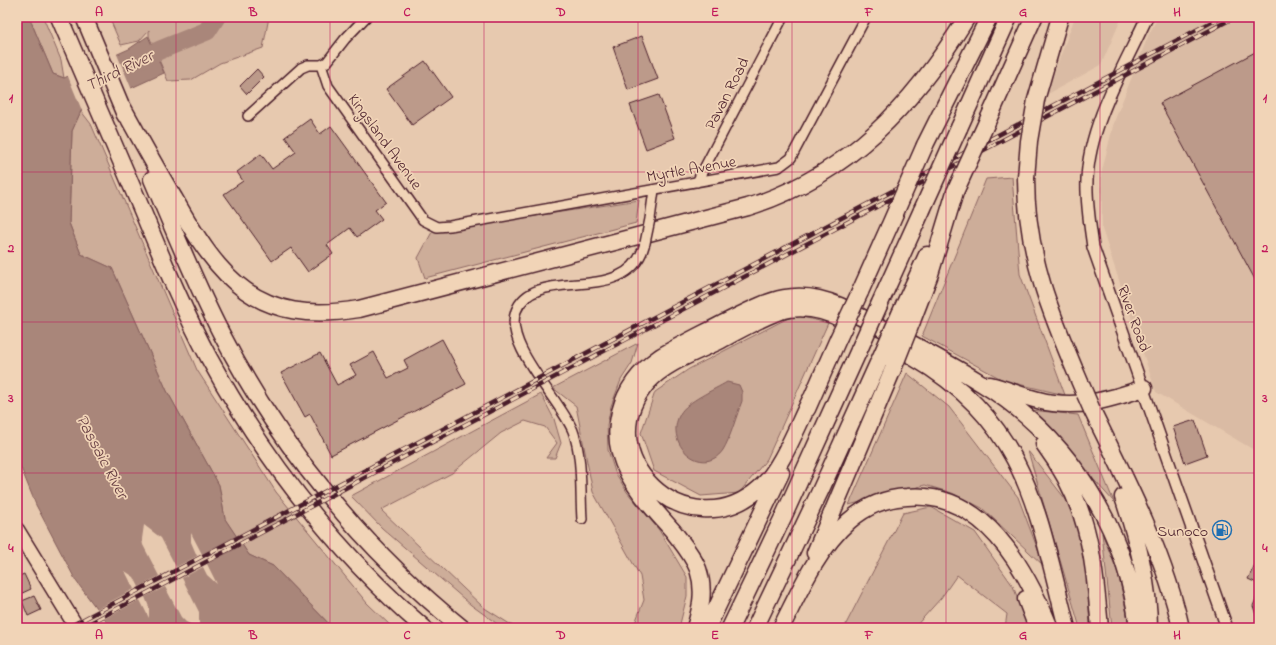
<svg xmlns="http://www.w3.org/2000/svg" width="1276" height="645" font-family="'Indie Flower',sans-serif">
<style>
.built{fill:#dabba4}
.green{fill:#cdad99;stroke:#8c6662}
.water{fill:#a9867a;stroke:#835d5a}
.pier{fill:#e7c9af}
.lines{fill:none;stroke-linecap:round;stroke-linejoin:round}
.river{stroke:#a9867a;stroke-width:19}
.building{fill:#bc9a8a;stroke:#4a1f2b}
.minor-casing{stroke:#4a1f2b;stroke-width:12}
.tertiary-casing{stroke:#4a1f2b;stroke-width:14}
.primary-casing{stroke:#4a1f2b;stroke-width:17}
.motorway-casing{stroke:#4a1f2b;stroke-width:19}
.minor{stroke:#f1d4b7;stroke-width:9}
.tertiary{stroke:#f1d4b7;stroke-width:11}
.primary{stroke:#f1d4b7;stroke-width:14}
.motorway{stroke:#f1d4b7;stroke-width:16}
.rail-casing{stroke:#4a1f2b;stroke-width:4.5}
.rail{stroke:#f1d4b7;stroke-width:3;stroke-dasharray:9;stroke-linecap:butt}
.minor-bridge-casing{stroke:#4a1f2b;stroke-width:12;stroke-linecap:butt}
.motorway-bridge-casing{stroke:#4a1f2b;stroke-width:19;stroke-linecap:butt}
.minor-bridge{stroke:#f1d4b7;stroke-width:9}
.motorway-bridge{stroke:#f1d4b7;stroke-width:16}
.grid{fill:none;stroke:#c2185b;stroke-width:1;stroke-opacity:0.55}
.labels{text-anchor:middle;stroke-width:3.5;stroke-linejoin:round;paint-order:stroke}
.street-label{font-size:16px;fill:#4a1f2b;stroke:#f1d4b7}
.poi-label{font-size:16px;fill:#4a1f2b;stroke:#f1d4b7;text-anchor:end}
.water-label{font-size:17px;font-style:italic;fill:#62393f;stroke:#f1d4b7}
.neatline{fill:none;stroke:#c2185b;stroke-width:1.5}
.grid-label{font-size:13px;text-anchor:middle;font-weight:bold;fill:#c2185b}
</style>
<rect width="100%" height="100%" fill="#e7c9af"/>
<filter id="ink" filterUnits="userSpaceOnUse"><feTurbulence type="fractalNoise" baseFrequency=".025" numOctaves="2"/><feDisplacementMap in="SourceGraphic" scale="8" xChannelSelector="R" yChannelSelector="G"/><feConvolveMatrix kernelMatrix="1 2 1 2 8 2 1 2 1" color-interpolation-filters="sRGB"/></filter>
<g filter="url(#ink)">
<!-- built -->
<path class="built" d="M1075 17H1122L1101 65 1046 95Z
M1158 17H1259V453L1156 392 1102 229 1101 175 1114 122 1149 34Z"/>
<!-- green -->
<path class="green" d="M29 17H43L61 60 64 78 53 74Z
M109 17H269L263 48 220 63 191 80 168 81 149 36V30L139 41 121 45Z
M81 111 91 124 197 370 276 492 367 603 393 628H333L273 566 249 555 225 519 219 485 167 391 112 268 81 254 69 223 72 131Z
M1012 177 1020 274 1065 395 1005 381 922 336 986 179Z
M639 200 636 223 425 278 418 258 432 232Z
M794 315 828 323 767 459 739 493 701 496 654 471 641 433 655 392 689 369Z
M638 343 632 363 621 380 611 406 607 425 608 450 615 472 627 492 659 530 687 577V596L679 628H633L644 600 640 576 593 492 576 406 553 388Z
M907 373 949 407 1018 497 1044 566 982 508 952 493 925 485 849 505Z
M541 394 554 419 561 443 555 458H546L557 443 545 427 525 421 501 433 452 473 381 510 483 607 516 628H503L471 605 382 528 351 496Z
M1031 410 1078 415 1114 502Z
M1028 451 1070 505 1086 560 1090 628H1080Z
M931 507 975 532 1013 586 1029 628H1005L1007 614 957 575 941 598 914 628H848L846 624 903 513Z
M1102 533 1118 573 1130 628H1112Z"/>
<!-- water -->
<path class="water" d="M17 17H29L53 74 64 78 129 49 148 36 164 73 81 111 72 131 69 223 81 254 112 268 167 391 219 485 225 519 249 555 273 566 333 628H111L76 581 36 505 17 458Z
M727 382 739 385 742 392V401C737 414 730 439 723 450 703 479 663 444 680 414 687 401 714 390 727 382Z"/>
<!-- pier -->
<path class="pier" d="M116 52 132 90 83 113 67 74Z
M144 525 161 538 176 567 197 556 191 542V533L202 554 238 535 244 544 207 564 217 584 207 575 203 567 182 578 199 612V628L186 622 181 617 165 587 145 597 149 607V618L140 600 102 620 95 610 134 589 125 571 134 577 139 587 159 576 143 545 142 539Z"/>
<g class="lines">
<!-- river -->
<path class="river" d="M132 63 160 50 207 31 216 17"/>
</g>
<!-- building -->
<path class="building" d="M642 36 658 79 628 90 613 47Z
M1259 50V287L1160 103Z
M425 61 451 97 412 125 386 89Z
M257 69 264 77 247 94 240 86Z
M659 95 675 138 646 149 630 105Z
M310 119 320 134 331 126 386 202 375 210 382 219 357 237 350 228 327 245 333 254 308 272 291 248 272 261 224 194 243 181 237 172 261 154 272 169 296 152 285 137Z
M442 339 466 384 331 455 310 414 305 417 281 373 320 353 337 385 356 375 350 365 374 352 388 378 408 368 404 360Z
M1195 420 1207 455 1185 463 1173 427Z
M1259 556V584L1248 579Z
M24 574 31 589 18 595 17 577Z
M1259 591V624L1253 606Z
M34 596 41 610 28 616 22 601Z"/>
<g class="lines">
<defs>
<path id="minor" d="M321 65 328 86 423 220 437 227 450 226 779 167 791 158 866 17
M248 116 301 68 308 65H321L327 62 345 39 366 17
M697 182 783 17
M650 219 654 190
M582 519C580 491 583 458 573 431 560 399 503 345 516 311 535 262 628 310 645 243"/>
<path id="tertiary" d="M1147 17C1124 67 1089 124 1087 180 1086 202 1090 225 1093 247L1227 628"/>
<path id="primary" d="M17 530 77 628"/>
<path id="motorway" d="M59 17C86 79 112 141 139 203 161 255 182 308 209 358 264 459 336 552 424 628
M84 17 125 115
M1036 100 1060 17
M122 106C139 137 156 168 174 198 220 280 257 326 359 309L748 207C849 175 913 105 967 17
M992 111 1034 17
M959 128 1009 17
M925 145 989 17
M1026 178C1026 260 1054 321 1085 394
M152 179C174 230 195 283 221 333 279 446 363 548 462 628
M860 292 889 227
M880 303 922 210
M900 314 927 255
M912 321 930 274 955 192
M913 357C1027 423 1037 511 1067 628
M990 385C1007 389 1021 396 1038 400 1075 410 1109 400 1144 388
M811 399C798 424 781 470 760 488 687 553 584 455 648 382 666 362 697 352 721 340 740 330 760 318 780 311 803 305 823 309 843 320
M807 409 838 339
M1092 410C1126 480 1164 552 1181 628
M1044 444C1090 506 1093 555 1100 628
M1123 497C1137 539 1149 583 1149 628
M815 553 893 369
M1026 599 1037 628
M695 628C701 608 705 590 698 569 692 554 682 543 673 531 643 497 607 462 620 412 626 389 640 371 660 357 680 345 701 335 722 324 765 303 792 285 840 306 887 331 936 355 981 383 1067 435 1127 528 1138 628
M707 628 781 473
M730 628 785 513 859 350
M755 628 822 487 879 361
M781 628C799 592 818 548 849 521 865 507 885 498 907 497 983 490 1025 567 1050 628"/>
</defs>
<!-- minor casing -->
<use href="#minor" class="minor-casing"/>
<!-- tertiary casing -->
<use href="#tertiary" class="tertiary-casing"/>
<!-- primary casing -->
<use href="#primary" class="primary-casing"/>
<!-- motorway casing -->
<use href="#motorway" class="motorway-casing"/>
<!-- minor -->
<use href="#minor" class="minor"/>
<!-- tertiary -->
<use href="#tertiary" class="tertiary"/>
<!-- primary -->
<use href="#primary" class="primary"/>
<!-- motorway -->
<use href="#motorway" class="motorway"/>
<defs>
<path id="rail" d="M67 628 1221 17
M81 628 1235 17"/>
</defs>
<!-- rail casing -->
<use href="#rail" class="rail-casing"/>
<!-- rail -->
<use href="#rail" class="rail"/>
<defs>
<path id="minor-bridge" d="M645 243 650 219"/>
<path id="motorway-bridge" d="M1026 178 1029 141 1036 100
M955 192 992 111
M922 210 959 128
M889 227 925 145
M838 339 860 292
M859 350 880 303
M879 361 900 314
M893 369 912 321
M1085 394 1092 410"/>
</defs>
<!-- minor-bridge casing -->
<use href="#minor-bridge" class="minor-bridge-casing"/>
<!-- motorway-bridge casing -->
<use href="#motorway-bridge" class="motorway-bridge-casing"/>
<!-- minor-bridge -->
<use href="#minor-bridge" class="minor-bridge"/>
<!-- motorway-bridge -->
<use href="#motorway-bridge" class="motorway-bridge"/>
</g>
</g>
<!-- grid -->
<path class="grid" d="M176 17V628M330 17V628M484 17V628M638 17V628M792 17V628M946 17V628M1100 17V628M17 172H1259M17 322H1259M17 473H1259"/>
<!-- icons -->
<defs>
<symbol id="fuel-ring" viewBox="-11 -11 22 22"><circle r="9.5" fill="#f1d4b7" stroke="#1f6fb2" stroke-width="1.5"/><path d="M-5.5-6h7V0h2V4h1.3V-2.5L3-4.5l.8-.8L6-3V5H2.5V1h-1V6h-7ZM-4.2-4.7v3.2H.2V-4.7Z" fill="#1f6fb2"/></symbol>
</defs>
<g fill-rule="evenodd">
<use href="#fuel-ring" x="1211" y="519" width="22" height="22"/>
</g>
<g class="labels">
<!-- street labels -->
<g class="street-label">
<text transform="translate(726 93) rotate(-63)" y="6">Pavan Road</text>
<text transform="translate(386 141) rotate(54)" y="6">Kingsland Avenue</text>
<text transform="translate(691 168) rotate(-10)" y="6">Myrtle Avenue</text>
<text transform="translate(1135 318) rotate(70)" y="6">River Road</text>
</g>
<!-- poi labels -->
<g class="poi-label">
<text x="1208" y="536">Sunoco</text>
</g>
<!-- water labels -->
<g class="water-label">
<text transform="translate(119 70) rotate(-26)" y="6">Third River</text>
<text transform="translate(103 456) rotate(62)" y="6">Passaic River</text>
</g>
</g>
<!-- margin -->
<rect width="1276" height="645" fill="none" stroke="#f1d4b7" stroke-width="44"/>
<rect x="22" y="22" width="1232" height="601" class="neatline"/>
<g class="grid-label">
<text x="99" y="16">A</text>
<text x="253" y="16">B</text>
<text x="407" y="16">C</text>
<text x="561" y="16">D</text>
<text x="715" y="16">E</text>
<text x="869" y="16">F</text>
<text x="1023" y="16">G</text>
<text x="1177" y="16">H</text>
<text x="11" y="102">1</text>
<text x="1265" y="102">1</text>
<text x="11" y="252">2</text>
<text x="1265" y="252">2</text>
<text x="11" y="402">3</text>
<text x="1265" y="402">3</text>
<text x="11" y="552">4</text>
<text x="1265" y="552">4</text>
<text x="99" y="639">A</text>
<text x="253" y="639">B</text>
<text x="407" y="639">C</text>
<text x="561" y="639">D</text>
<text x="715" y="639">E</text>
<text x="869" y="639">F</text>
<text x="1023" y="639">G</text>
<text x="1177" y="639">H</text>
</g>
</svg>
